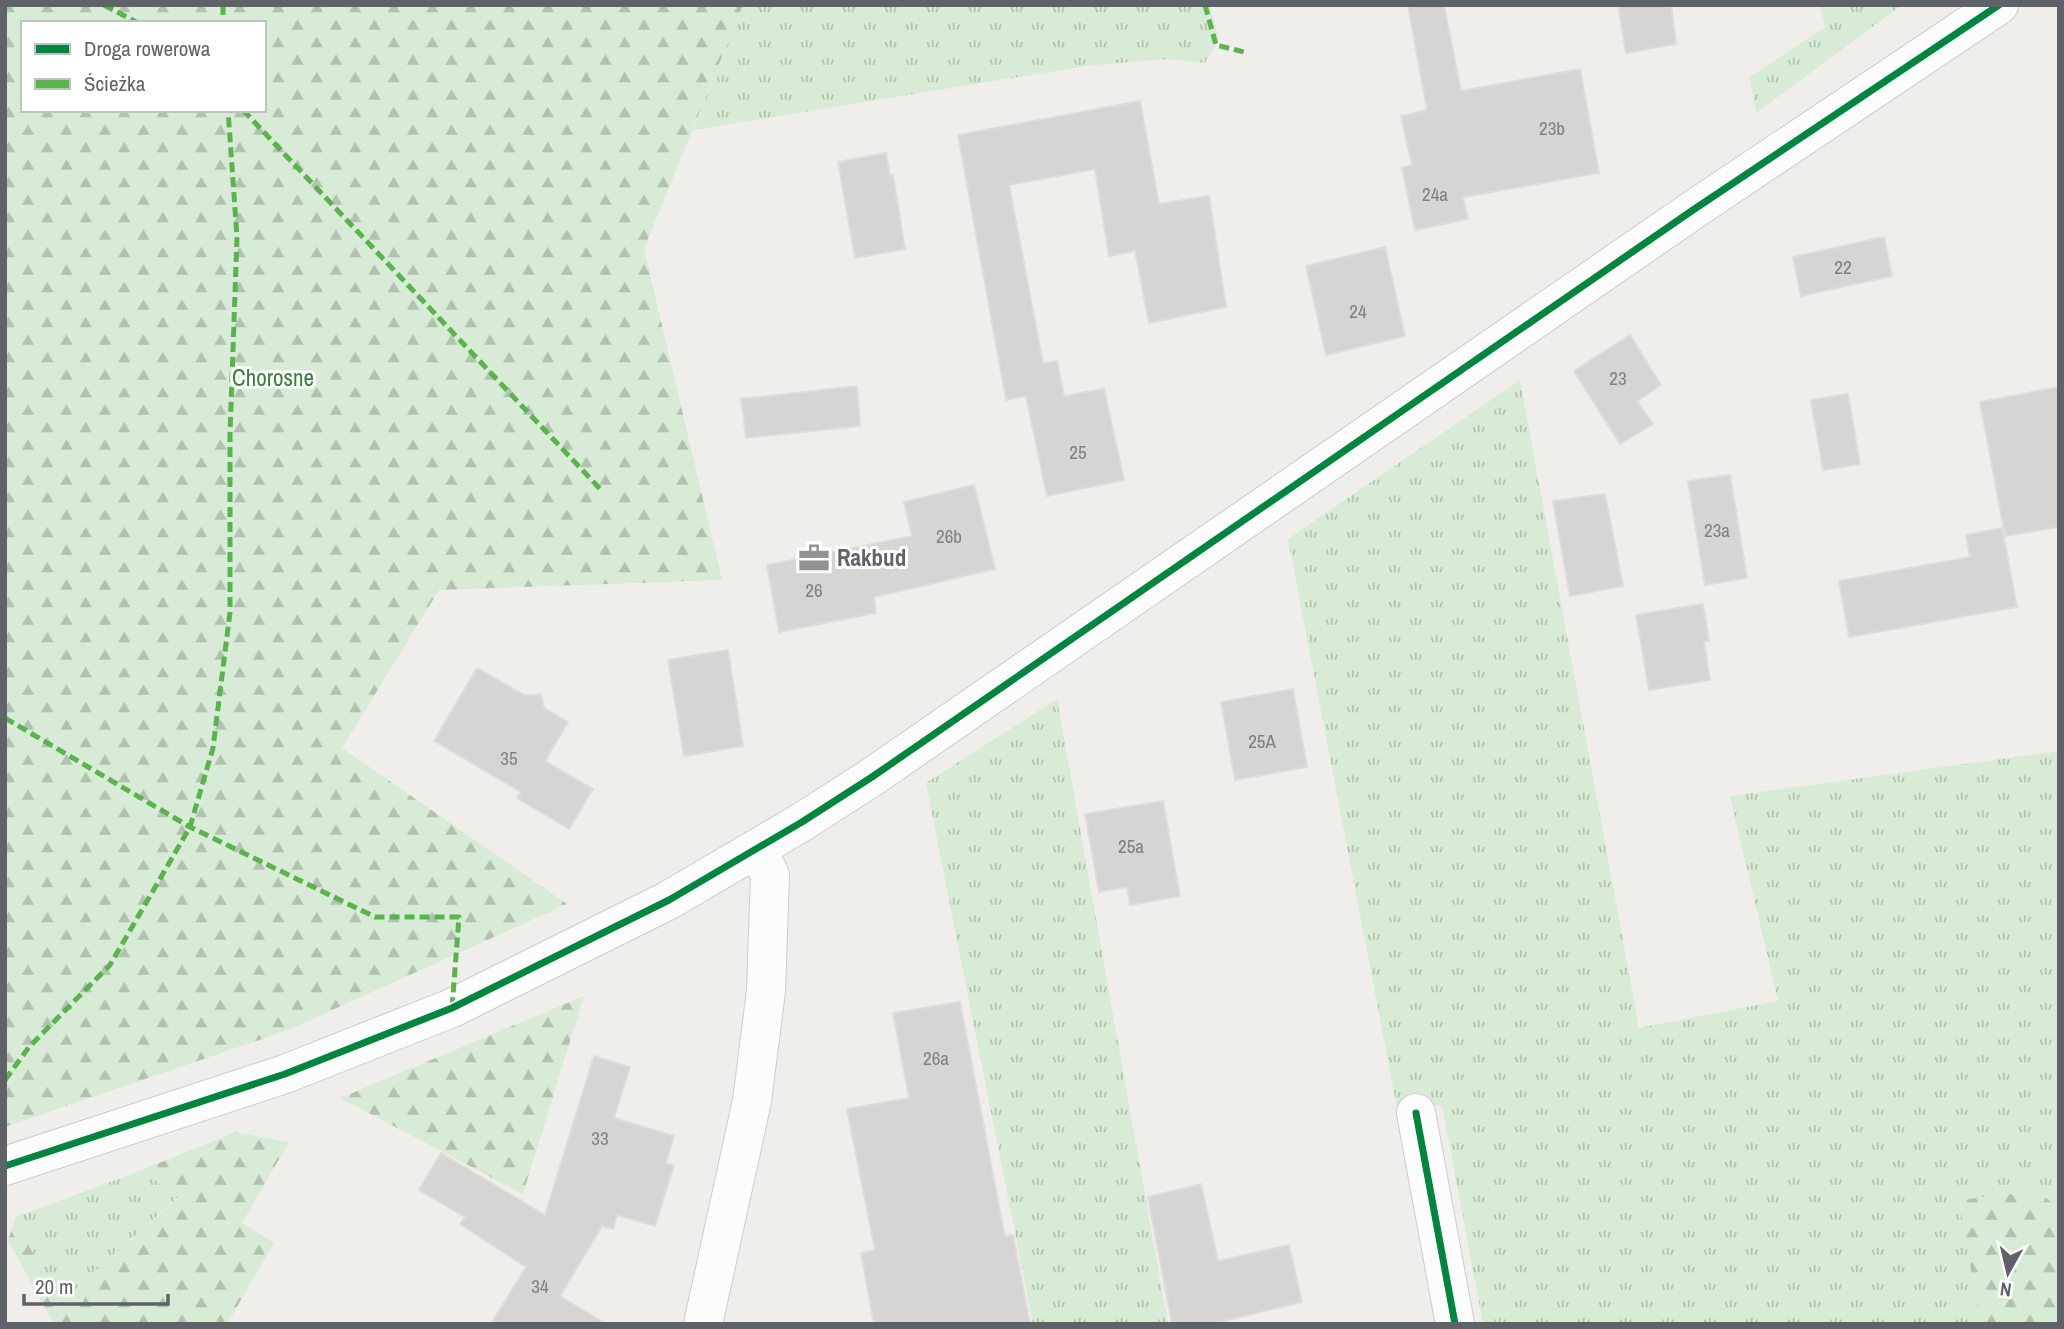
<svg xmlns="http://www.w3.org/2000/svg" width="2064" height="1329" font-family="'Archivo Narrow',sans-serif">
<style>
.grass{fill:url(#grass-tufts)}
.forest{fill:url(#forest-firs);fill-rule:evenodd}
.building{fill:#d6d5d3;stroke:#deddd9;stroke-width:2}
.lines{fill:none;stroke-linecap:round;stroke-linejoin:round}
.minor-casing{stroke:#cbcccc;stroke-width:40}
.minor{stroke:#fdfcfc;stroke-width:38}
.quiet{stroke:#58b549;stroke-width:5;stroke-dasharray:10 5;stroke-linecap:butt}
.cycleway-casing{stroke:#fff;stroke-width:11}
.cycleway{stroke:#00873e;stroke-width:7}
.labels{text-anchor:middle;stroke-width:6;stroke-linejoin:round;paint-order:stroke}
.number-label{font-size:19px;fill:#7e8184}
.park-label{font-size:23px;fill:#348238;stroke:#fff}
.poi-label{font-size:23px;font-weight:bold;fill:#5f6368;stroke:#fff;text-anchor:start}
</style>
<defs>
<pattern id="grass-tufts" width="24" height="20" patternUnits="userSpaceOnUse" patternTransform="scale(1.75)"><rect width="24" height="20" fill="#d8ebd6"/><path d="M3 7l-1-3M5 7V3M7 7l1-3M15 17l-1-3M17 17v-4M19 17l1-3" fill="none" stroke="#b2c2b1"/></pattern>
<pattern id="forest-firs" width="22" height="20" patternUnits="userSpaceOnUse" patternTransform="scale(1.75)"><rect width="22" height="20" fill="#d8ebd6"/><path d="M5 1l3.5 6h-7zM16 11l3.5 6h-7z" fill="#b2c2b1"/></pattern>
</defs>
<rect width="100%" height="100%" fill="#efeeea"/>
<!-- grass -->
<path class="grass" d="M743 5H1210L1219 40 1205 63 1167 59 1086 66 693 130Z
M1820 5H1902L1756 113 1750 77 1825 27Z
M1520 380 1639 1028 1778 1001 1730 796 2059 751V1209L2038 1191 1959 1200 1980 1324H1483L1442 1105 1398 1113 1288 539Z
M1057 699 1168 1324H1033L926 783Z
M142 1170 178 1197 58 1305 16 1217Z"/>
<!-- forest -->
<path class="forest" d="M5 5H743L644 249 722 580 439 590 342 748 567 904 288 1030 5 1127ZM23 23H264V110H23Z
M584 996 523 1194 340 1098Z
M235 1132 289 1142 242 1223 274 1243 227 1324H54L8 1240 16 1217 58 1305 178 1198 142 1170Z
M2038 1191 2059 1209V1324H1980L1959 1200Z"/>
<!-- building -->
<path class="building" d="M1408 5H1444L1461 91 1580 69 1599 173 1463 197 1468 219 1415 230 1402 168 1412 165 1401 116 1427 110Z
M1618 5H1671L1676 44 1626 53Z
M1140 101 1159 204 1209 196 1226 307 1149 323 1135 251 1109 256 1095 169 1009 185 1043 363 1057 361 1064 396 1104 389 1124 480 1047 496 1026 396 1006 400 958 135Z
M886 153 890 176 893 175 905 249 855 258 838 162Z
M1884 237 1892 276 1801 296 1793 257Z
M1385 247 1405 336 1326 355 1306 266Z
M1630 335 1661 385 1637 401 1653 424 1620 444 1574 371Z
M857 386 860 426 746 438 741 399Z
M2059 387V527L2005 536 1980 402Z
M1848 394 1860 464 1823 470 1811 400Z
M1730 475 1747 578 1705 585 1688 481Z
M974 485 995 569 874 597 876 613 779 632 767 565 912 536 904 502Z
M1605 494 1623 586 1570 596 1553 501Z
M2002 528 2017 607 1849 637 1839 581 1970 557 1966 535Z
M1703 604 1709 641 1704 642 1710 680 1649 690 1636 615Z
M728 650 743 746 684 756 668 660Z
M477 668 526 696 541 694 544 708 568 722 545 761 593 789 569 829 517 798 521 792 434 741Z
M1293 689 1307 767 1235 780 1221 702Z
M1163 801 1180 896 1130 905 1127 887 1099 892 1085 814Z
M960 1002 1005 1237 1013 1235 1030 1324H874L861 1253 875 1250 847 1109 909 1098 893 1013Z
M594 1056 630 1067 614 1118 674 1136 666 1163 674 1165 655 1226 617 1215 613 1229 602 1226 560 1296 606 1324H491L526 1267 460 1224 465 1217 419 1190 441 1153 545 1215Z
M1201 1184 1218 1261 1289 1245 1302 1302 1212 1324H1172L1148 1197Z"/>
<g class="lines">
<defs>
<path id="minor" d="M1416 1113 1455 1324
M5 1166 285 1074 452 1008 669 900 802 822 872 777 1693 210 1999 5
M703 1324 752 1101 766 991 770 875 757 850"/>
</defs>
<!-- minor casing -->
<use href="#minor" class="minor-casing"/>
<!-- minor -->
<use href="#minor" class="minor"/>
<!-- quiet -->
<path class="quiet" d="M104 5 138 23
M223 5V23
M1205 5 1216 45 1248 53
M243 110 603 492
M5 718 190 827 375 917H459L452 1008
M5 1080 29 1047 110 965 190 827 213 748 230 612V434L237 237 228 110"/>
<defs>
<path id="cycleway" d="M1416 1113 1455 1324
M5 1166 285 1074 452 1008 669 900 802 822 872 777 1693 210 1999 5"/>
</defs>
<!-- cycleway casing -->
<use href="#cycleway" class="cycleway-casing"/>
<!-- cycleway -->
<use href="#cycleway" class="cycleway"/>
</g>
<!-- icons -->
<defs>
<symbol id="office-bare" viewBox="-9 -9 18 18"><path d="M-6-3h4V-5.5h4V-3h4V5H-6ZM-1-4.5V-3h2v-1.5ZM-6 0V1H6V0Z" fill="#919496" stroke="#fff" stroke-width="2.5" paint-order="stroke"/></symbol>
</defs>
<g fill-rule="evenodd">
<use href="#office-bare" x="792" y="536" width="44" height="44"/>
</g>
<g class="labels">
<!-- number labels -->
<g class="number-label">
<text x="1552" y="135">23b</text>
<text x="1435" y="201">24a</text>
<text x="1843" y="274">22</text>
<text x="1358" y="318">24</text>
<text x="1618" y="385">23</text>
<text x="1078" y="459">25</text>
<text x="1717" y="537">23a</text>
<text x="949" y="543">26b</text>
<text x="814" y="597">26</text>
<text x="1262" y="748">25A</text>
<text x="509" y="765">35</text>
<text x="1131" y="853">25a</text>
<text x="936" y="1065">26a</text>
<text x="600" y="1145">33</text>
<text x="540" y="1293">34</text>
</g>
<!-- park labels -->
<g class="park-label">
<text x="273" y="386">Chorosne</text>
</g>
<!-- poi labels -->
<g class="poi-label">
<text x="837" y="566">Rakbud</text>
</g>
</g>
<!-- border -->
<rect width="2064" height="1329" fill="none" stroke="#5f6368" stroke-width="14"/>
<!-- legend -->
<rect x="21" y="21" width="245" height="91" fill="#ffffff" stroke="#bfc1c3" stroke-width="2"/>
<rect x="35" y="44" width="35" height="10" fill="#00873e" stroke="#bfc1c3" stroke-width="2"/>
<text x="84" y="56" font-size="21" fill="#5f6368">Droga rowerowa</text>
<rect x="35" y="79" width="35" height="10" fill="#58b549" stroke="#bfc1c3" stroke-width="2"/>
<text x="84" y="91" font-size="21" fill="#5f6368">Ścieżka</text>
<!-- north arrow -->
<g transform="translate(2008 1273) rotate(188)" stroke="#ffffff" stroke-width="5" paint-order="stroke">
<path d="M0-5L12 26L0 18L-12 26Z" fill="#5f6368"/>
<text y="-10" font-size="19" font-weight="bold" text-anchor="middle" fill="#5f6368">N</text>
</g>
<!-- scale -->
<path d="M24 1294v10h144v-10" fill="none" stroke="#5f6368" stroke-width="3.5"/>
<text x="35" y="1294" font-size="21" fill="#5f6368" stroke="#ffffff" stroke-width="5" paint-order="stroke">20 m</text>
</svg>
